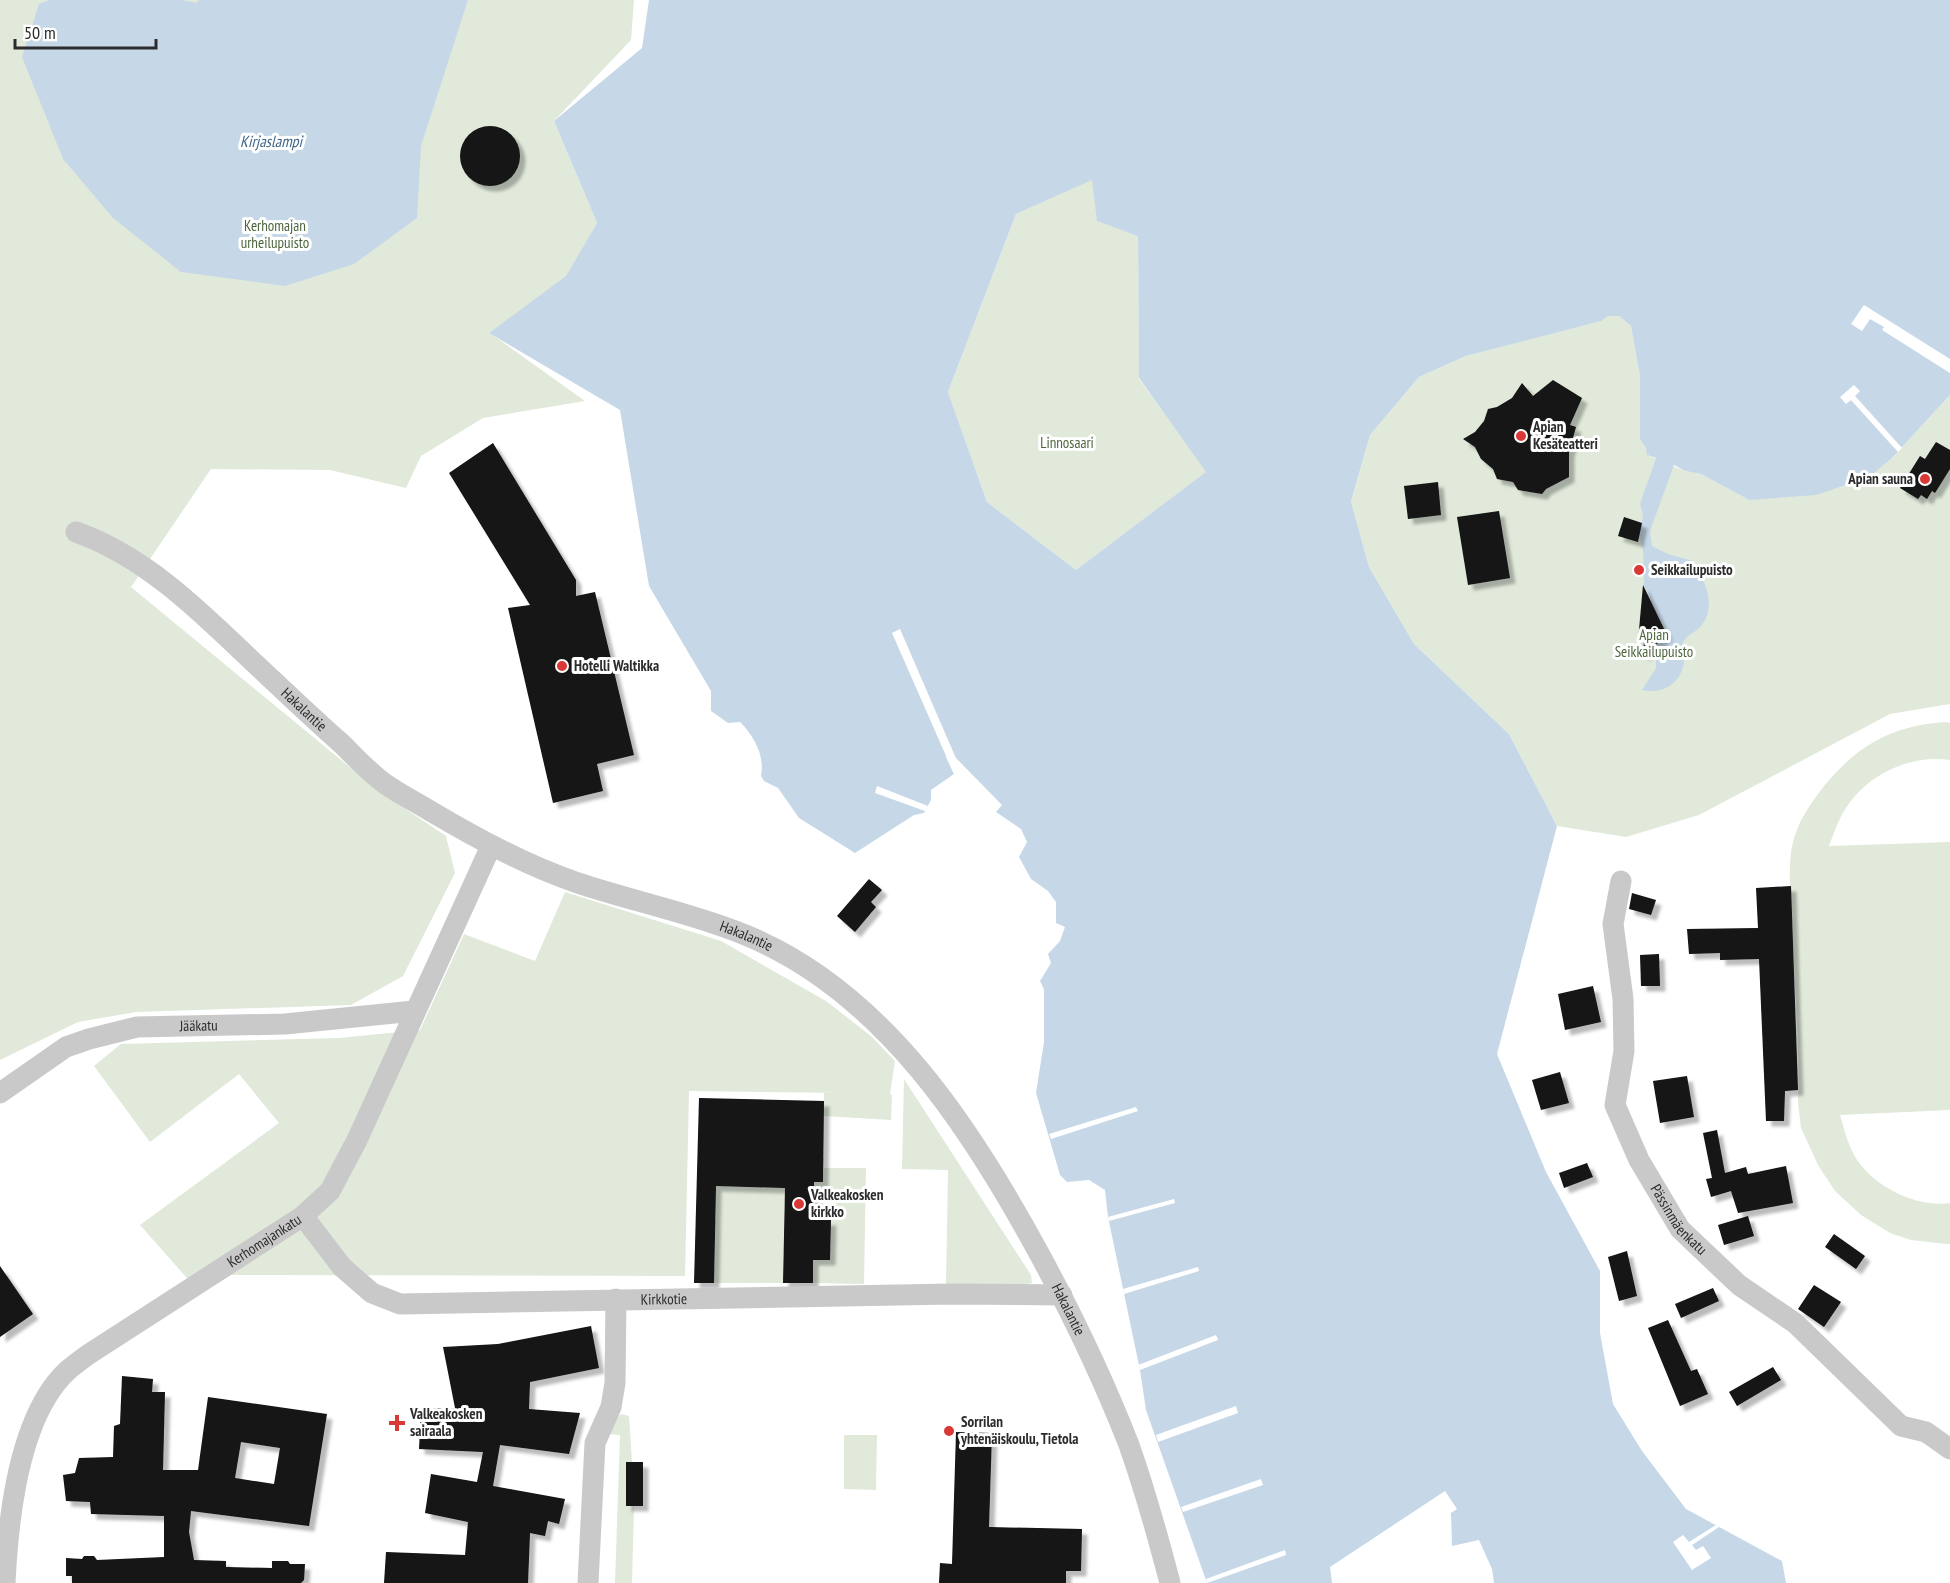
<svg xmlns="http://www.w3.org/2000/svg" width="1950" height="1583" font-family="'PT Sans Narrow',sans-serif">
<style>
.green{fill:#e0e9da}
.water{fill:#c6d8e8;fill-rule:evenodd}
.pier{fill:#fff}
.building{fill:#131313;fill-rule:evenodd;filter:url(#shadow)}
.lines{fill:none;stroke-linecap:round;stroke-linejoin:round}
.minor{stroke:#c9c9c9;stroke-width:21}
.poi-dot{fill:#da3837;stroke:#fff;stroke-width:2}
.labels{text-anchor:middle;stroke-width:6;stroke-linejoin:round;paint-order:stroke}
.park-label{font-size:15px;fill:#4c643c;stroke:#fff}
.poi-label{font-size:15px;font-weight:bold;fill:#2c2c2c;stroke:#fff;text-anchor:start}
.street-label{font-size:15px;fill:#2c2c2c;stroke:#fff}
.water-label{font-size:16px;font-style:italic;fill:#3f6688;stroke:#fff}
</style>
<defs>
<filter id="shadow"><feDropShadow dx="5.5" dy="5.5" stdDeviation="1.5" flood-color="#0004"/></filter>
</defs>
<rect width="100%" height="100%" fill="#fff"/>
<!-- green -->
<path class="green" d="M0 0H634L631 40 554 121 597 223 566 277 490 333 585 401 483 418 421 456 406 488 330 470 211 469 131 587 380 792 446 836 455 873 403 976 351 1005 136 1012 78 1022 0 1060Z
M1093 179 1138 236 1139 379 1207 472 1076 570 987 502 948 392 1016 214Z
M1608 316H1619L1631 326 1640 377V439L1647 448V455L1685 471 1701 474 1749 500 1892 458 1950 395V704L1890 714 1699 815 1626 837 1557 826 1509 734 1414 644 1369 567 1351 503 1370 435 1419 377 1466 356 1600 321Z
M1945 722 1950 723V760C1911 754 1868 774 1846 808 1838 820 1834 833 1829 846L1950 842V1110L1840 1115C1844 1128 1847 1142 1854 1155 1872 1186 1915 1208 1950 1203V1244H1946L1911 1240 1890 1233 1861 1215 1835 1191 1818 1165 1801 1128 1798 1103C1800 1043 1794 980 1792 920 1791 895 1787 866 1793 842 1798 821 1811 803 1824 786 1858 745 1891 726 1945 722Z
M565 892 721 941 826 1001 871 1036 895 1061 890 1094 892 1095 891 1120 824 1116V1093H845L689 1091 685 1276 220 1275 201 1294 140 1225 279 1123 239 1074 150 1142 94 1066 121 1044 339 1038 420 1030 464 934 535 961Z
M904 1079 1031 1275 1032 1283 1021 1286 946 1285 948 1170 902 1169Z
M824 1168H866L864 1284 813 1283V1260H830L831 1221 813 1220 814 1182H823Z
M716 1186 785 1188 783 1283H714Z
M621 1414 629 1416 632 1462 626 1463V1506H634L632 1583H615L620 1435 606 1434 612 1422Z
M844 1435H877L876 1490 844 1489Z"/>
<!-- water -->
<path class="water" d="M50 0H182L196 3 199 0H468L421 146 417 218 354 264 285 286 181 272 113 218 63 159 22 57 39 4Z
M649 0H1950V395L1892 458 1869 477 1816 495 1749 500 1701 474 1685 471 1674 465 1650 531 1652 546 1668 554 1693 561C1704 581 1718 604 1701 626 1696 633 1684 635 1682 646 1681 650 1684 655 1684 660 1683 683 1662 695 1642 690L1656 668V645L1667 635 1644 586 1643 549 1639 536 1643 515 1640 504 1656 458 1647 455 1646 448 1640 439V377L1631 326 1619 316H1608L1601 321 1466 356 1419 377 1370 435 1351 502 1369 567 1414 644 1509 734 1557 826 1497 1054 1546 1172 1600 1271V1333L1613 1404 1642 1451 1686 1509 1782 1561 1786 1583H1494L1492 1569 1479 1540 1452 1546 1451 1513 1457 1509 1445 1491 1330 1567 1332 1583H1207L1146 1410 1140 1370 1108 1217 1105 1190 1089 1180 1067 1182 1060 1175 1036 1093 1044 1042V989L1040 981 1051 963 1048 954 1060 941 1065 927 1056 923V902L1048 891 1031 879 1019 857 1027 842 1021 829 996 812 1002 805 954 756 946 757 954 774 931 790V800L924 813 914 815 855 853 799 818 778 788 764 781 761 776C765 756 754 736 740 722L728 723 711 711V691L649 586 620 410 489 333 566 276 597 223 554 121 642 48ZM1092 180 1097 221 1138 236 1139 378 1206 472 1076 570 987 502 948 392 1016 214Z"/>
<!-- pier -->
<path class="pier" d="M1864 305 1950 359V373L1882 330 1884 327 1870 319 1862 331 1851 324Z
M1854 385 1860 391 1855 396 1902 448 1898 452 1851 400 1846 404 1840 397Z
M900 629 955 756 957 763 953 759 950 760 956 772 954 774 892 633Z
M877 786 928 806 925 811 875 793Z
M1136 1107 1138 1111 1051 1139 1049 1134Z
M1174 1199 1175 1203 1109 1221 1108 1217Z
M1198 1267 1199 1271 1124 1294 1123 1289Z
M1216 1335 1218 1340 1140 1370 1138 1365Z
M1236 1406 1238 1413 1158 1442 1156 1435Z
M1261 1479 1263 1485 1183 1512 1181 1507Z
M1716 1525 1719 1527 1692 1545 1696 1550 1703 1546 1711 1558 1692 1570 1673 1542 1683 1535 1689 1542Z
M1285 1550 1286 1555 1207 1583 1206 1579Z"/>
<!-- building -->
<path class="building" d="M460 156a30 30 0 1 1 60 0a30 30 0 1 1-60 0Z
M1553 380 1582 398 1570 425 1576 427 1569 452V477L1546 489 1542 494 1518 490 1513 482 1497 479 1493 469 1481 459 1475 447 1463 439 1475 432 1484 421 1488 409 1497 407 1512 398 1522 383 1533 396Z
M1936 442 1950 450V469L1935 493 1932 491 1927 499 1921 495 1918 499 1900 488 1920 456 1925 459Z
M493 443 576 580V596L595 592 634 755 597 764 603 791 553 803 508 608 530 605 449 473Z
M1438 482 1441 515 1408 519 1404 486Z
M1499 511 1510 578 1468 585 1457 517Z
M1624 517 1642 523 1638 542 1618 536Z
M1643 585 1667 635 1643 656 1644 641H1638Z
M869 879 882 890 871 902 876 907 855 932 837 916Z
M1791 886 1798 1090 1785 1091 1784 1121H1766L1759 959 1720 960V953L1689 954 1687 929 1758 928 1756 888Z
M1632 893 1656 900 1651 915 1629 909Z
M1659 954 1660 986H1641L1640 955Z
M1593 986 1601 1022 1565 1030 1558 994Z
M1560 1072 1569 1103 1541 1110 1532 1080Z
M1687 1076 1694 1117 1660 1123 1653 1081Z
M699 1098 824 1101 823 1182H814L813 1220H831L830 1260H813V1283H783L785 1188 716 1186 714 1283H694Z
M1717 1130 1725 1173 1746 1167 1748 1174 1786 1166 1793 1203 1738 1213 1731 1191 1711 1197 1706 1179 1712 1178 1703 1133Z
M1587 1163 1593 1177 1564 1188 1559 1173Z
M1748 1216 1754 1236 1724 1245 1718 1225Z
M1834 1234 1865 1256 1856 1269 1825 1247Z
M1627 1251 1637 1296 1619 1301 1608 1257Z
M0 1266 33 1314 0 1337Z
M1814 1285 1841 1302 1824 1327 1798 1309Z
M1713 1288 1719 1301 1681 1318 1675 1304Z
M1668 1320 1691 1371 1697 1369 1708 1394 1680 1406 1648 1328Z
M591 1326 599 1368 530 1382 529 1409 580 1413 569 1454 500 1445 493 1486 565 1499 559 1524 548 1521 545 1536 530 1533 528 1583H384L386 1552 465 1555 468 1522 425 1513 431 1474 477 1482 483 1452 419 1449 421 1408H455L443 1347 498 1344Z
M1773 1367 1781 1380 1737 1406 1729 1392Z
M122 1376 153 1379 152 1392H165L163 1470H198L208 1397 327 1414 309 1526 191 1511 189 1532 194 1560 226 1561V1567L272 1568V1561H288L290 1564H305L304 1580 301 1583H72V1576H66V1558L82 1559 84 1556H94L97 1560 164 1557V1516L91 1514 90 1502 66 1501 63 1475 75 1473 79 1458 113 1457 114 1426 120 1424ZM241 1442 280 1448 274 1484 235 1478Z
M956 1432 992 1433 989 1527 1082 1529 1081 1571H1066V1583H939L940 1563 952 1564Z
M626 1462H643V1506H626Z"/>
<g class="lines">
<!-- minor -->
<g class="minor">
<path id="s1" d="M76 532C144 556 198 609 249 658 280 687 311 717 343 745 356 758 369 772 384 783 399 794 416 802 432 812 478 839 524 864 575 882 631 901 689 912 743 934 883 990 973 1131 1041 1257 1074 1318 1104 1381 1129 1445 1145 1490 1158 1537 1170 1583"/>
<path id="s2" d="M1621 881 1613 924 1623 999 1624 1051 1615 1105 1639 1160 1680 1229 1739 1285 1795 1323 1901 1426 1926 1432 1950 1449"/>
<path id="s3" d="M0 1093 66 1047 89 1039 137 1027 285 1024 414 1011"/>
<path id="s4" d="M303 1216 342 1267 372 1293 400 1304 952 1294 1062 1295"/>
<path id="s5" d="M5 1583C8 1520 18 1417 67 1371 74 1365 82 1359 89 1354L303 1216 330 1191 357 1140 491 846"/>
<path d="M588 1583 595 1443 611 1407 615 1383 616 1299"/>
</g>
</g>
<!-- markers -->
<g class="poi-dot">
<circle cx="1521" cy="436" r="6"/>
<circle cx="1925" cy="479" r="6"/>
<circle cx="1639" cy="570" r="6"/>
<circle cx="562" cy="666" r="6"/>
<circle cx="799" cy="1204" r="6"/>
<path d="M394 1414h6v6h6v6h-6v6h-6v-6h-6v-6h6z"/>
<circle cx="949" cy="1431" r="6"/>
</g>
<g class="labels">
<!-- park labels -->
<g class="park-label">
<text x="275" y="231">Kerhomajan<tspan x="275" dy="17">urheilupuisto</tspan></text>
<text x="1067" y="448">Linnosaari</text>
<text x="1654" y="640">Apian<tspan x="1654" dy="17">Seikkailupuisto</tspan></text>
</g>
<!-- poi labels -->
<g class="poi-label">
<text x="1533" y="432">Apian<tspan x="1533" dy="17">Kesäteatteri</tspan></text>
<text x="1913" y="484" text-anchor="end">Apian sauna</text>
<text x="1651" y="575">Seikkailupuisto</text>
<text x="574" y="671">Hotelli Waltikka</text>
<text x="811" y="1200">Valkeakosken<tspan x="811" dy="17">kirkko</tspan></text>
<text x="410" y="1419">Valkeakosken<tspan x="410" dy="17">sairaala</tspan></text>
<text x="961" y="1427">Sorrilan<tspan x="961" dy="17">yhtenäiskoulu, Tietola</tspan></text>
</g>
<!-- street labels -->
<g class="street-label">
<text dy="5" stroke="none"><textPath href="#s1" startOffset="291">Hakalantie</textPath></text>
<text dy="5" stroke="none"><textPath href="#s1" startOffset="795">Hakalantie</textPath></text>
<text dy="5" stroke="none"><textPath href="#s3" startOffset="216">Jääkatu</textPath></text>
<text dy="5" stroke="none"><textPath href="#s2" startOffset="358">Pässinmäenkatu</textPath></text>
<text dy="5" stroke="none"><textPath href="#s5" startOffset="462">Kerhomajankatu</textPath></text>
<text dy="5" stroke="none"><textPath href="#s4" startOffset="398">Kirkkotie</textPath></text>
<text dy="5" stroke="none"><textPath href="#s1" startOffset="1299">Hakalantie</textPath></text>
</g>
<!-- water labels -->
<g class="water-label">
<text x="271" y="147">Kirjaslampi</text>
</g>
</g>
<!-- scale -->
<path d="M15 39v9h141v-9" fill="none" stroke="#2c2c2c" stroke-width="3"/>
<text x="24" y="39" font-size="18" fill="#2c2c2c" stroke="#ffffff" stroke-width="4.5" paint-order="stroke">50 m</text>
</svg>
